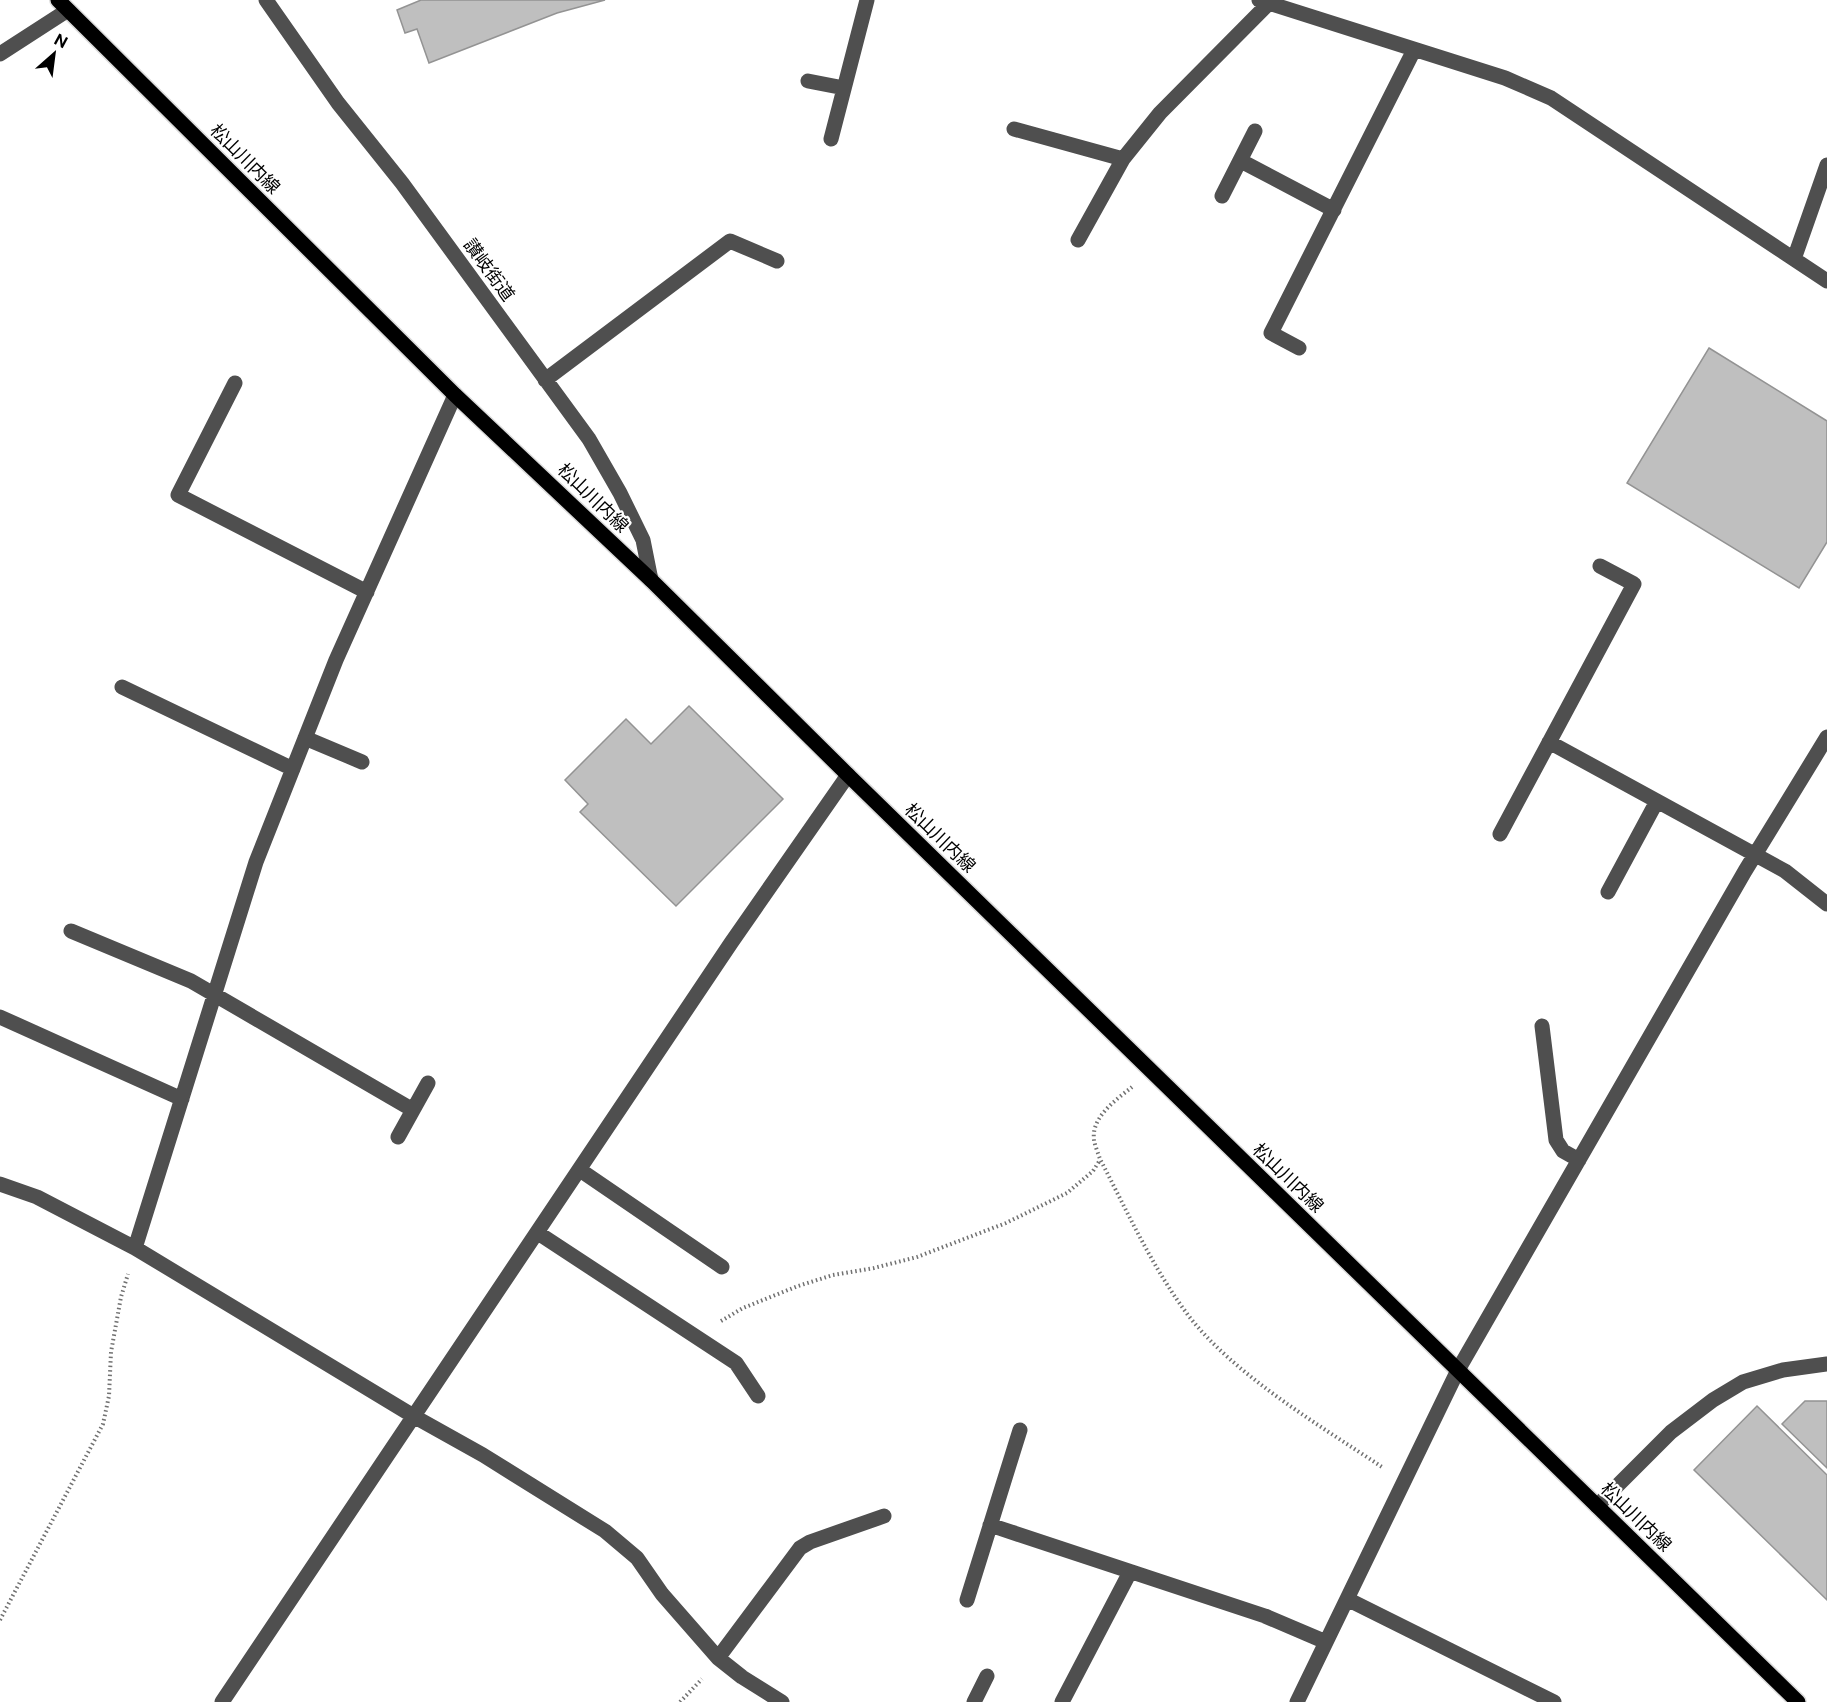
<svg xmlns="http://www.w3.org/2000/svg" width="1827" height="1702" font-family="'Public Sans','Noto Sans JP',sans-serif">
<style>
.building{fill:#bfbfbf;stroke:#939393;stroke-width:1.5}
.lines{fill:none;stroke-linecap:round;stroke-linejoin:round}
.major-casing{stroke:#dbdbdb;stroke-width:18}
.path{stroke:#717171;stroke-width:4;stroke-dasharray:1.5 3;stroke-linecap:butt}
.minor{stroke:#4f4f4f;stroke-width:15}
.major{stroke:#000;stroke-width:15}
.labels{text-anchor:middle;stroke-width:4.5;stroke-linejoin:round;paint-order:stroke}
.street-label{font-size:18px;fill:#000;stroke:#fff}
</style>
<rect width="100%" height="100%" fill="#fff"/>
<!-- building -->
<path class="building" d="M421 0H605L557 13 429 63 417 29 405 33 397 10Z
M1709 348 1827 421V542L1799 588 1627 483Z
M689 706 783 799 676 906 580 812 588 804 565 780 626 719 651 744Z
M1805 1401H1827V1468L1782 1424Z
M1757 1406 1827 1475V1600L1694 1470Z"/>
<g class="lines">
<defs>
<path id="major" d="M58 0 455 395 651 580 848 775 1798 1702"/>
</defs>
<!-- major casing -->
<use href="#major" class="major-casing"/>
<!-- path -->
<path class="path" d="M1132 1087C1116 1100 1091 1117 1094 1140 1095 1146 1098 1153 1100 1159 1127 1211 1152 1267 1188 1315 1234 1375 1319 1425 1382 1467
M721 1321 743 1308 798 1286 833 1275 874 1268 917 1257 1006 1223 1067 1193 1093 1171 1100 1160
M0 1620 103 1424 109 1396 111 1352 121 1297 128 1274
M680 1702 702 1679"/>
<!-- minor -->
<path class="minor" d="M266 0 338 103 402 183 589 439 620 493 643 540 651 580
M1259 0 1505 78 1551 98 1827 281
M0 54 68 10
M808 81 844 88
M1014 129 1123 159
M831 139 867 0
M1241 161 1334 210
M1222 196 1255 131
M1078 240 1123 159 1160 113 1272 0
M1794 259 1827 165
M1299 348 1271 333 1414 50
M545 380 730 241 777 261
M235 383 178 495 367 592
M122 687 293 769
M305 738 362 762
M1549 742 1785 871 1827 904
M1500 834 1634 584 1600 566
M1608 892 1657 801
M71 931 191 981 413 1110
M0 1017 182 1099
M1542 1026 1556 1140 1563 1151 1579 1160
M398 1137 428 1083
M580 1170 722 1267
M0 1184 37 1197 135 1248 415 1417 483 1455 605 1531 637 1558 662 1594 718 1658 742 1677 782 1702
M538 1233 736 1363 758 1396
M135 1248 256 862 336 660 455 395
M1597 1506 1671 1432 1713 1400 1743 1382 1783 1370 1827 1364
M990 1525 1265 1616 1326 1642
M1347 1599 1554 1702
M967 1600 1020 1430
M718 1658 800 1548 810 1542 884 1516
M222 1702 731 943 848 775
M974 1702 987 1676
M1062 1702 1130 1572
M1297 1702 1458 1370 1745 871 1827 737"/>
<!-- major -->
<use href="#major" class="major"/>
</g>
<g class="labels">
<!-- street labels -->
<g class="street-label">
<text transform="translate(245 159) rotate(45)" y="6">松山川内線</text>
<text transform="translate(489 270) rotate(54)" y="6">讃岐街道</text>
<text transform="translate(593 498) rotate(44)" y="6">松山川内線</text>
<text transform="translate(940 838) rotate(44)" y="6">松山川内線</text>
<text transform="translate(1288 1178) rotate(44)" y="6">松山川内線</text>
<text transform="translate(1636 1517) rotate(44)" y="6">松山川内線</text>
</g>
</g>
<!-- north arrow -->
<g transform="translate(54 54) rotate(28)" stroke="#ffffff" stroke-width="4.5" paint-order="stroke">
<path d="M0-4.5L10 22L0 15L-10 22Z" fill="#000000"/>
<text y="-9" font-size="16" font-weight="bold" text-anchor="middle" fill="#000000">N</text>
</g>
</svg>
